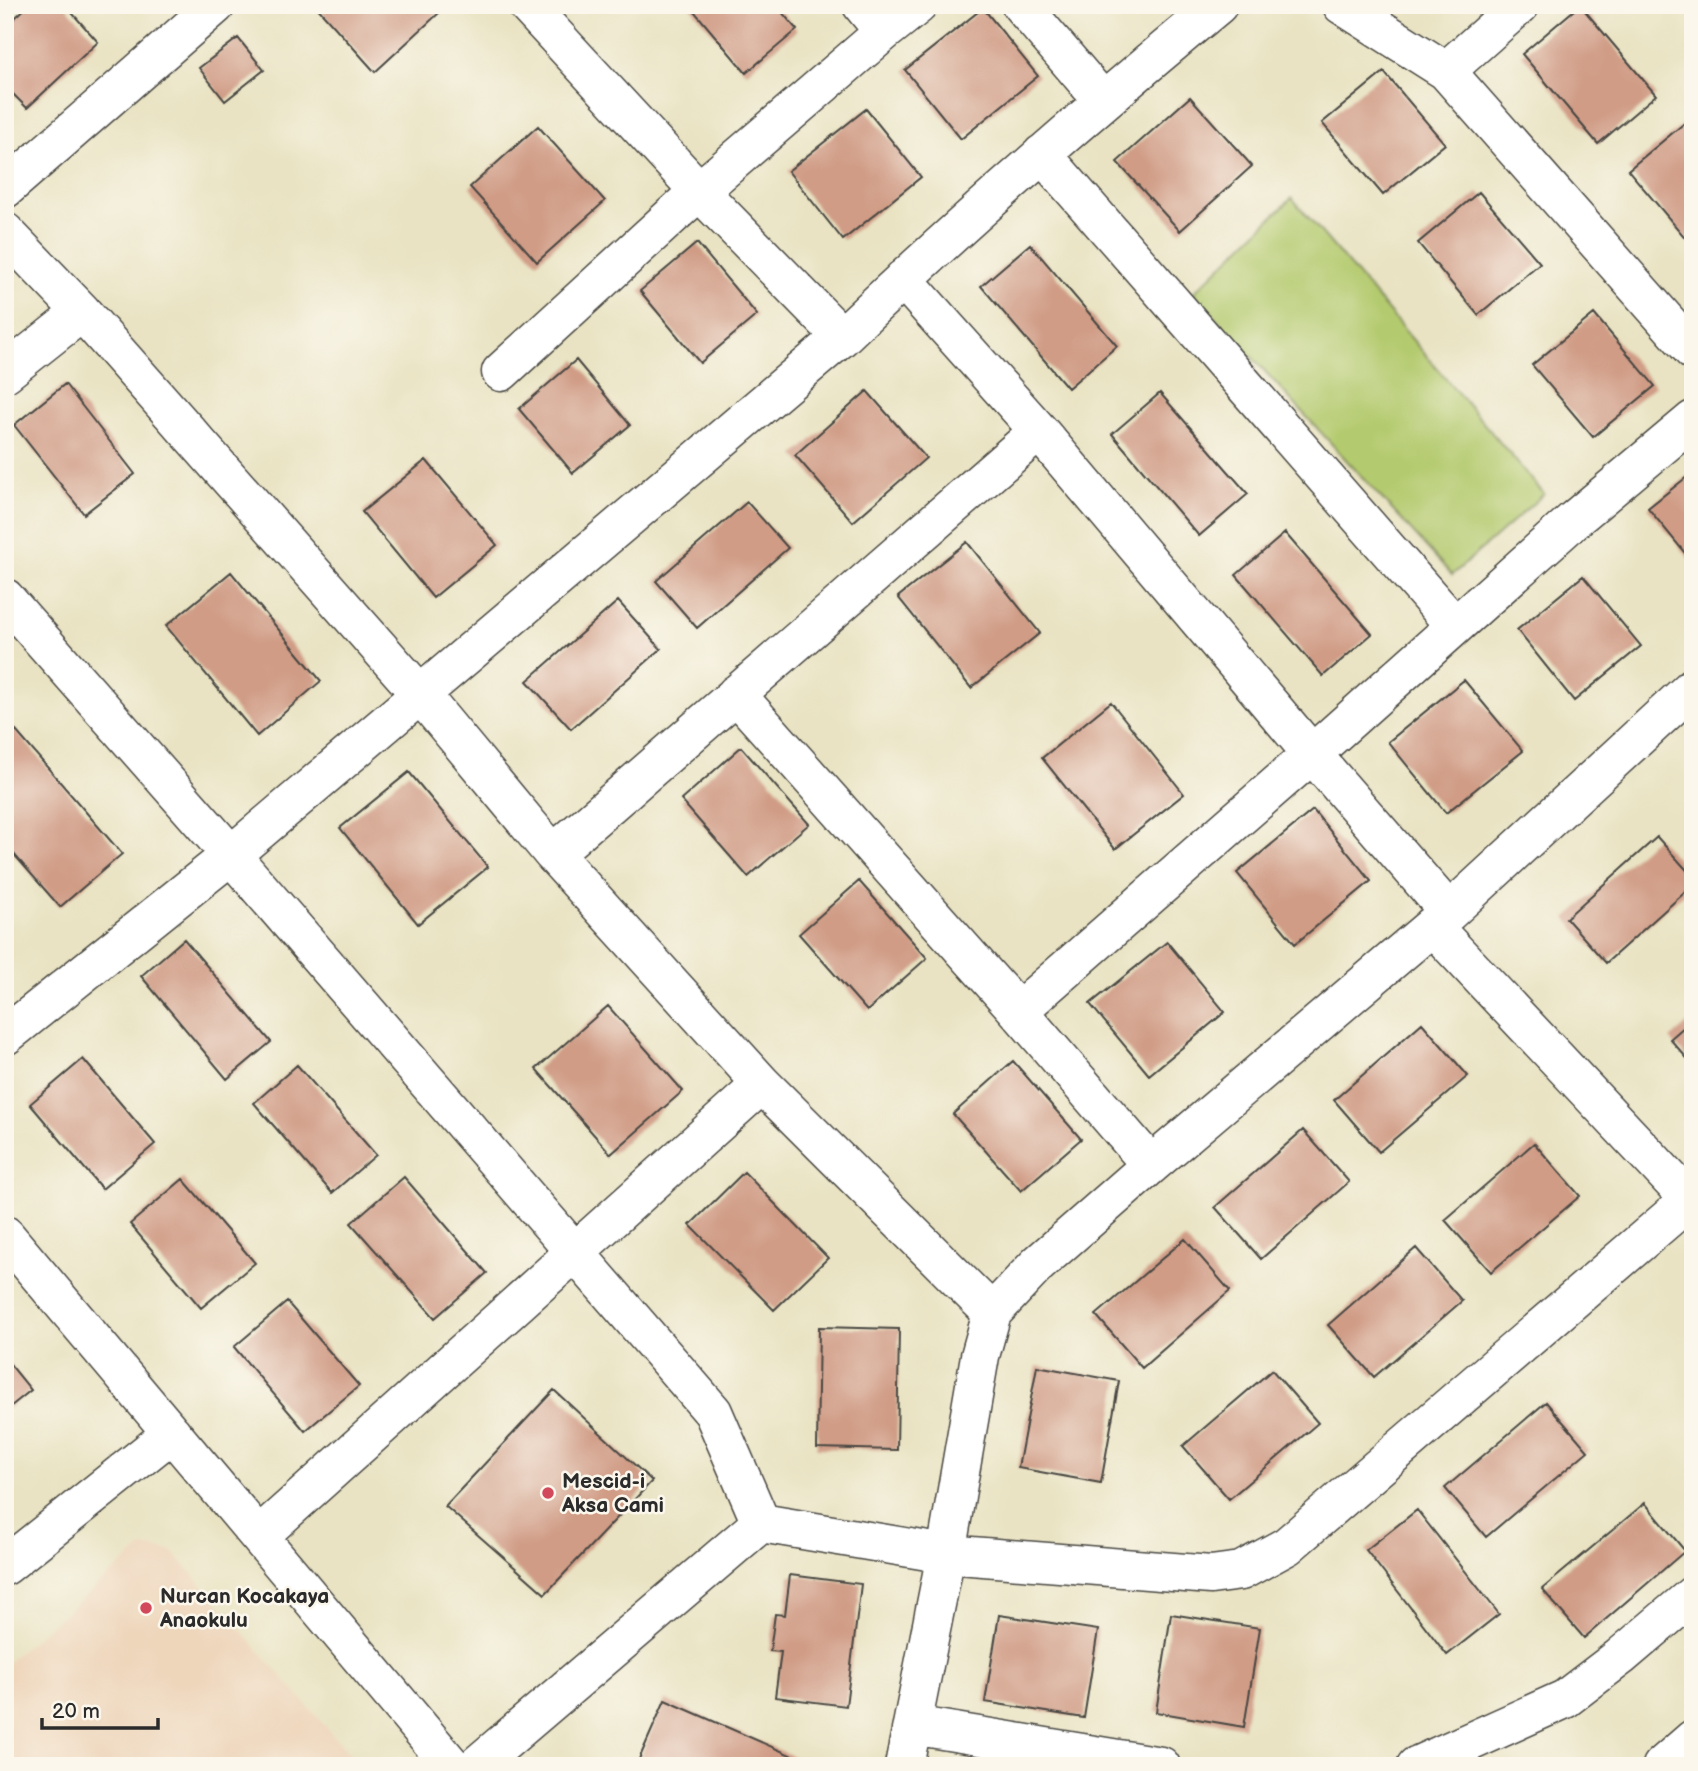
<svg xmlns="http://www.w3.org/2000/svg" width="1698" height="1771" font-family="'Balsamiq Sans',sans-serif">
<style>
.built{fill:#eed6bb}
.green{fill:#b4ca6e;stroke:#707a4c;stroke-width:2}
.building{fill:#d09c86}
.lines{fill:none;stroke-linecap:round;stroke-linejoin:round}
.minor-casing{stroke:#484742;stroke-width:41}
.minor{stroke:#fff;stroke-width:38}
.poi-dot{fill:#d1495b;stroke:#fbf7ec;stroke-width:2.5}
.labels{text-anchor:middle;stroke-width:5;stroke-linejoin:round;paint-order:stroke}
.poi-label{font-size:21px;font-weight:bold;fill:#2b2b2b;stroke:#fbf7ec;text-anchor:start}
</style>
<rect width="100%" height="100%" fill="#fbf7ec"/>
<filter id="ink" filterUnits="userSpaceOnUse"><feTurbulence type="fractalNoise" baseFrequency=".0143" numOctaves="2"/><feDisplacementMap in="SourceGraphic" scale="14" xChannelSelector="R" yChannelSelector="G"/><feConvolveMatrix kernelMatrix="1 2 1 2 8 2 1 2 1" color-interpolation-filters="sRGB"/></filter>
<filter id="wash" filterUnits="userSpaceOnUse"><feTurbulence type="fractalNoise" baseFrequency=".00686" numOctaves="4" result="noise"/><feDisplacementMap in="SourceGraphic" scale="28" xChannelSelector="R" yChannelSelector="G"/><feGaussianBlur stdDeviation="1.57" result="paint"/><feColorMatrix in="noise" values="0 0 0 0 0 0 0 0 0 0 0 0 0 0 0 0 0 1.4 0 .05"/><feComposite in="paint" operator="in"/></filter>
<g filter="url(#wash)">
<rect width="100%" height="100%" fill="#e9e3c3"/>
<!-- built -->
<path class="built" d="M143 1547 172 1551 360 1766H5V1664Z"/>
<!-- green -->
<path class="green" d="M1292 198 1544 494 1452 575 1193 293Z"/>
<g id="blocks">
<!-- building -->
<path class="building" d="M29 5H65L98 42 27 108 5 86V27Z
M315 5H432L439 13 375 72Z
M689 5H776L797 30 746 73Z
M1580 5 1656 95 1598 144 1522 54Z
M983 8 1038 76 961 139 905 70Z
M238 38 264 70 225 101 199 68Z
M1384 72 1445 144 1383 195 1322 123Z
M1190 97 1252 166 1180 231 1117 162Z
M866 109 921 177 843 240 788 171Z
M1687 121 1693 129V247L1628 170Z
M538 126 605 201 537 262 470 187Z
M1479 192 1540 263 1478 315 1418 243Z
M697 243 757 315 700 363 640 291Z
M1030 244 1117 346 1068 388 981 286Z
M1594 314 1655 386 1593 437 1532 365Z
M576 360 630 425 573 473 519 409Z
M65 384 135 474 84 514 14 425Z
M867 391 926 458 853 522 795 455Z
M1160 393 1248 494 1199 536 1112 434Z
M426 460 497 545 433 598 362 512Z
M1693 472V563L1648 508Z
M747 502 788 548 697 628 656 581Z
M1285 533 1372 634 1323 676 1236 575Z
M967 542 1040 633 971 688 898 597Z
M231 572 321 681 257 736 166 626Z
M1583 576 1641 646 1574 701 1517 630Z
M618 601 661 649 571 729 527 681Z
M1464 680 1523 751 1446 813 1388 742Z
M1111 702 1184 794 1115 849 1042 758Z
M10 724 122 854 60 907 5 844V728Z
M741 747 809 824 748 877 681 800Z
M409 772 488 867 418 924 340 828Z
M1313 810 1371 881 1295 944 1237 873Z
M1657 837 1693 877V885L1606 963 1566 918Z
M859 881 927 958 867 1011 799 934Z
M184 939 271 1042 227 1079 141 976Z
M1167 942 1225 1012 1149 1075 1090 1004Z
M608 1006 683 1091 611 1154 536 1069Z
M1693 1019V1065L1670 1039Z
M1422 1023 1468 1076 1379 1152 1334 1100Z
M83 1059 155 1144 102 1189 30 1104Z
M1013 1061 1081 1139 1021 1191 953 1114Z
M297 1065 376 1155 332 1193 254 1103Z
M1303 1130 1349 1182 1261 1259 1215 1207Z
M1534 1143 1580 1196 1491 1272 1445 1220Z
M744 1172 828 1258 774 1310 690 1225Z
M404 1177 487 1273 435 1318 351 1223Z
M183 1179 255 1263 201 1308 130 1224Z
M1185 1239 1230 1291 1142 1368 1096 1315Z
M1416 1248 1462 1301 1374 1377 1328 1325Z
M287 1302 359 1386 305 1431 234 1347Z
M819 1327 899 1329 897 1450 817 1448Z
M5 1358 31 1390 5 1411Z
M1037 1366 1119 1381 1101 1483 1018 1468Z
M1272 1370 1318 1423 1229 1499 1183 1446Z
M554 1390 652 1481 545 1594 445 1506Z
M1546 1402 1588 1451 1486 1537 1445 1488Z
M1645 1503 1685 1551 1584 1638 1542 1589Z
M1417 1510 1499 1614 1447 1655 1366 1550Z
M790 1575 861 1584 846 1706 775 1697 781 1652 770 1651 775 1614 785 1615Z
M1171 1614 1260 1628 1244 1727 1156 1712Z
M999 1615 1098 1630 1084 1718 985 1702Z
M665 1700 795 1757 791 1766H636Z"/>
</g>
</g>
<g filter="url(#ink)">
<use href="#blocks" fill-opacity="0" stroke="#484742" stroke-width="2"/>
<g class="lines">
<defs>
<path id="minor" d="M527 5 699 191 842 337
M862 5 884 32
M1021 5 1103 101
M1342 5 1446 71 1693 351
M1446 71 1520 5
M1042 154 1455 626
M5 189 216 5
M5 232 82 312 421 695 553 854 762 1084 992 1313
M903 279 1039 431 1312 754 1449 912
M501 372 699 191 884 32 918 5
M5 373 82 312
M5 598 231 855 713 1412 761 1523 476 1766
M736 694 1018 1011 1151 1165
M553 854 1039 431
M1432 926 1690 1200
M1018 1011 1312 754 1575 519 1693 420
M5 1036 231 855 842 337C963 221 1089 112 1218 5
M5 1235 452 1766
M761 1523 946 1554 1211 1575 1241 1571 1287 1546 1693 1197
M259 1536 762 1084
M5 1566 172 1433
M912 1725 1161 1766
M904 1766 946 1554 980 1356 992 1313 1038 1264 1151 1165 1449 912 1693 687
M1416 1766 1565 1699 1620 1657 1693 1595
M1662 1766 1693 1739"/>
</defs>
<!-- minor casing -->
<use href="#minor" class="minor-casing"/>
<!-- minor -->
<use href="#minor" class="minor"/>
</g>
</g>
<!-- markers -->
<g class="poi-dot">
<circle cx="548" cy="1493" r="7"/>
<circle cx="146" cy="1608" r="7"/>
</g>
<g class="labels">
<!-- poi labels -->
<g class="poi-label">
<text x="562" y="1488">Mescid-i<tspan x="562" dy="24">Aksa Cami</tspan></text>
<text x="160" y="1603">Nurcan Kocakaya<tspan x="160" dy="24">Anaokulu</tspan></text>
</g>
</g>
<!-- margin -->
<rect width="1698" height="1771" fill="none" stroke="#fbf7ec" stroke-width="28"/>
<!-- scale -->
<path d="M42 1718v10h116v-10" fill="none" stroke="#2b2b2b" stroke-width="3.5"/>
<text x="52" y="1718" font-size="21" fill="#2b2b2b" stroke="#fbf7ec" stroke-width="5" paint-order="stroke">20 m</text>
</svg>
